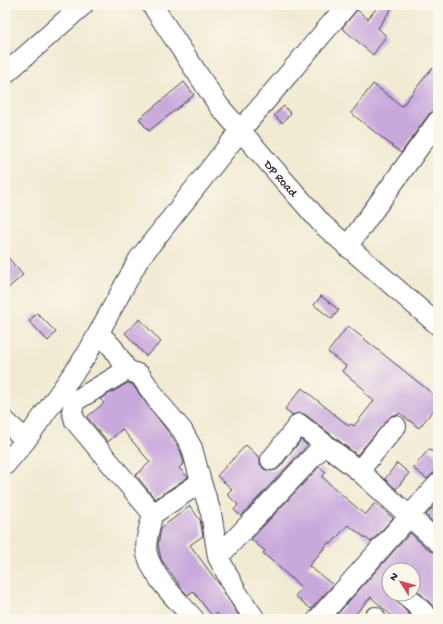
<svg xmlns="http://www.w3.org/2000/svg" width="443" height="624" font-family="'Gochi Hand',sans-serif">
<style>
.building{fill:#c9a9dc}
.lines{fill:none;stroke-linecap:round;stroke-linejoin:round}
.minor-casing{stroke:#414052;stroke-width:22}
.minor{stroke:#fff;stroke-width:20}
.labels{text-anchor:middle;stroke-width:3.5;stroke-linejoin:round;paint-order:stroke}
.street-label{font-size:12px;fill:#22223b;stroke:#fbf7ec}
</style>
<rect width="100%" height="100%" fill="#fbf7ec"/>
<filter id="ink" filterUnits="userSpaceOnUse"><feTurbulence type="fractalNoise" baseFrequency=".025" numOctaves="2"/><feDisplacementMap in="SourceGraphic" scale="8" xChannelSelector="R" yChannelSelector="G"/><feConvolveMatrix kernelMatrix="1 2 1 2 8 2 1 2 1" color-interpolation-filters="sRGB"/></filter>
<filter id="wash" filterUnits="userSpaceOnUse"><feTurbulence type="fractalNoise" baseFrequency=".012" numOctaves="4" result="noise"/><feDisplacementMap in="SourceGraphic" scale="16" xChannelSelector="R" yChannelSelector="G"/><feGaussianBlur stdDeviation="0.9" result="paint"/><feColorMatrix in="noise" values="0 0 0 0 0 0 0 0 0 0 0 0 0 0 0 0 0 1.4 0 .05"/><feComposite in="paint" operator="in"/></filter>
<g filter="url(#wash)">
<rect width="100%" height="100%" fill="#f1ebd3"/>
<g id="blocks">
<!-- building -->
<path class="building" d="M379 5H394L378 28 386 36 373 55 342 28 357 10 368 19Z
M432 68 438 73V109L429 114 401 153 351 113 373 84 402 106Z
M184 82 194 95 149 131 139 119Z
M284 106 291 114 282 123 274 115Z
M5 254 23 275 5 291Z
M321 296 339 310 332 319 314 305Z
M37 313 56 332 48 341 29 321Z
M140 319 161 342 146 356 125 333Z
M348 326 438 398V413L434 409 419 428 400 413 398 415H392L357 455 306 415 300 413 293 415 285 409 302 388 349 426 351 424 354 426 374 401 363 392 365 390 342 371 346 366 328 352Z
M128 383 132 384 172 437 181 452 184 463 179 468 188 477 155 499 136 475 150 462 122 429 108 442 87 417 104 403 100 399Z
M301 440 307 445 304 449 241 516 234 510 238 505 227 494 232 489 217 476 246 445 260 458V464L264 469 270 471 276 470 280 467Z
M429 449 438 456V469L427 479 413 468Z
M397 463 409 473 396 489 385 479Z
M319 467 326 472 322 477 365 515 375 503 393 518 371 542 348 525 331 544 329 542 309 566 333 585 311 609 295 596 302 588 263 553 265 551 251 539Z
M190 506 200 520 203 536 190 545 219 584 241 619H221L217 613 212 616 193 591 188 595 182 589 161 559 158 545 161 528Z
M432 508 438 512V527L426 515Z
M410 533 430 551 438 553V611L413 586V570H389V594H394L397 602 414 619H395L371 597 351 619H333Z"/>
</g>
</g>
<g filter="url(#ink)">
<use href="#blocks" fill-opacity="0" stroke="#414052" stroke-width="1"/>
<g class="lines">
<defs>
<path id="minor" d="M152 5 219 106 322 224 438 325
M5 74 83 5
M347 247 438 121
M100 334 113 348 127 370
M5 421 26 440
M271 460 299 424 359 471 438 542
M5 465 26 440 87 354 139 259 240 131 347 5
M359 471 396 426
M153 514 75 421 72 411 75 401 127 370 140 375 160 404 182 430 192 448 201 482
M218 557 325 444
M405 594 430 619
M194 619C177 600 154 579 147 554 144 543 150 525 153 514L201 482 211 513 218 557 237 593 255 619
M318 619 438 484
M374 619 375 617"/>
</defs>
<!-- minor casing -->
<use href="#minor" class="minor-casing"/>
<!-- minor -->
<use href="#minor" class="minor"/>
</g>
</g>
<g class="labels">
<!-- street labels -->
<g class="street-label">
<text transform="translate(281 178) rotate(49)" y="4">DP Road</text>
</g>
</g>
<!-- margin -->
<rect width="443" height="624" fill="none" stroke="#fbf7ec" stroke-width="20"/>
<!-- north arrow -->
<g transform="translate(401 582) rotate(307)"><circle r="19" fill="#fbf7ec" stroke="#a4a2a5"/>
<path d="M0-3L7 15L0 10L-7 15Z" fill="#d1495b"/>
<text y="-6" font-size="11" font-weight="bold" text-anchor="middle" fill="#22223b">N</text>
</g>
</svg>
